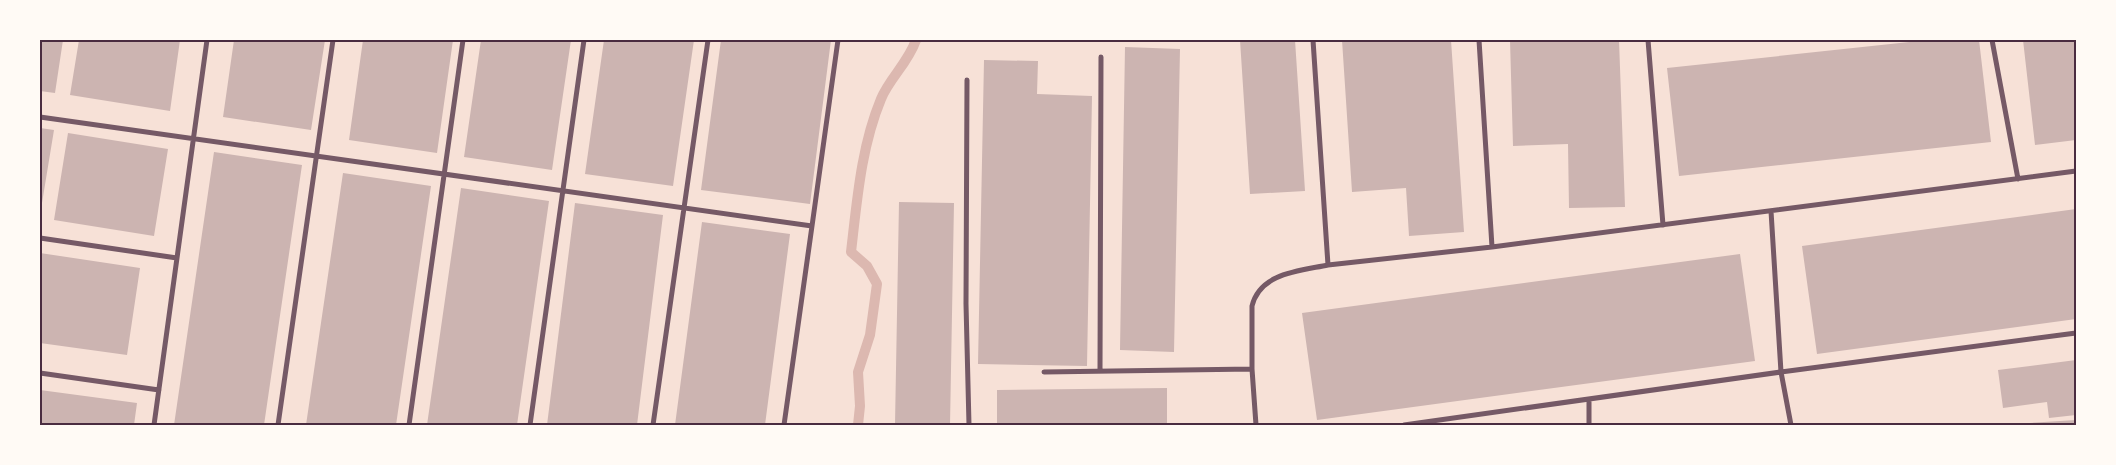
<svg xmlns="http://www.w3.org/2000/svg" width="2116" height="465" font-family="'Source Sans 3',sans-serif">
<rect width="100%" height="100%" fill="#f7e1d7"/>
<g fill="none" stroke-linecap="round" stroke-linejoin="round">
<path stroke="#dcb8b0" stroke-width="10" d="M858 425 860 406 858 372 870 335 877 284 867 266 851 252C857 201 861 147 881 99 889 79 908 63 916 40"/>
</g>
<path fill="#ccb4b1" d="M40 40H63L55 93 40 91Z
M79 40H180L170 111 70 95Z
M234 40H325L311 130 223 117Z
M363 40H453L437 153 349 140Z
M481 40H571L552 170 464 157Z
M604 40H694L673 186 585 174Z
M721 40H831L810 204 701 190Z
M1240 40H1295L1305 191 1250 194Z
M1342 40H1451L1464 232 1409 236 1406 188 1352 192Z
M1510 40H1619L1625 207 1569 208 1568 144 1513 146Z
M1928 40H1979L1991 142 1679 176 1667 68Z
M2023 40H2076V140L2035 145Z
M1125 47 1180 49 1174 352 1120 350Z
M984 60 1038 61 1037 94 1092 96 1087 366 978 364Z
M40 128 54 130 41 209H40Z
M68 133 168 149 154 236 54 220Z
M214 152 302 165 264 425H174Z
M343 173 431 186 396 425H306Z
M461 188 549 201 517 425H427Z
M899 202 954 203 950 425H895Z
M575 203 663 215 637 425H547Z
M2076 209V319L1817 354 1802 246Z
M702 222 790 234 765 425H675Z
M40 253 140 268 127 355 40 343Z
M1740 254 1755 361 1317 420 1302 313Z
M2076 360V415L2049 418 2047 402 2003 408 1998 370Z
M1167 388V425H997V390Z
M40 390 137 403 134 425H40Z
M2076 420V425H2013V424Z"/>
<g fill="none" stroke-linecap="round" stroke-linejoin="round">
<path stroke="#755966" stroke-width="5" d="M1313 40 1328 265 1492 247
M1479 40 1492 247 2076 171
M1648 40 1663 225
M1992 40 2018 179
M967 80 966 304 969 425
M40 117 812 226 784 425
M1771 211 1781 372 2076 333
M812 226 838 40
M40 238 177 258
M1100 371 1101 57
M1044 372 1252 369
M40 373 159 390
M154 425 207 40
M278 425 333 40
M409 425 463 40
M530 425 584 40
M653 425 708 40
M1256 425 1252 369V306C1260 273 1299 271 1328 265
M1404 425 1781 372 1791 425
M1589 425V400"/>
</g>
<rect width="2116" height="465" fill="none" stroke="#fffaf5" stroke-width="82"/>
<rect x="41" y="41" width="2034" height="383" fill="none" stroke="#4a2c40" stroke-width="2"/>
</svg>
